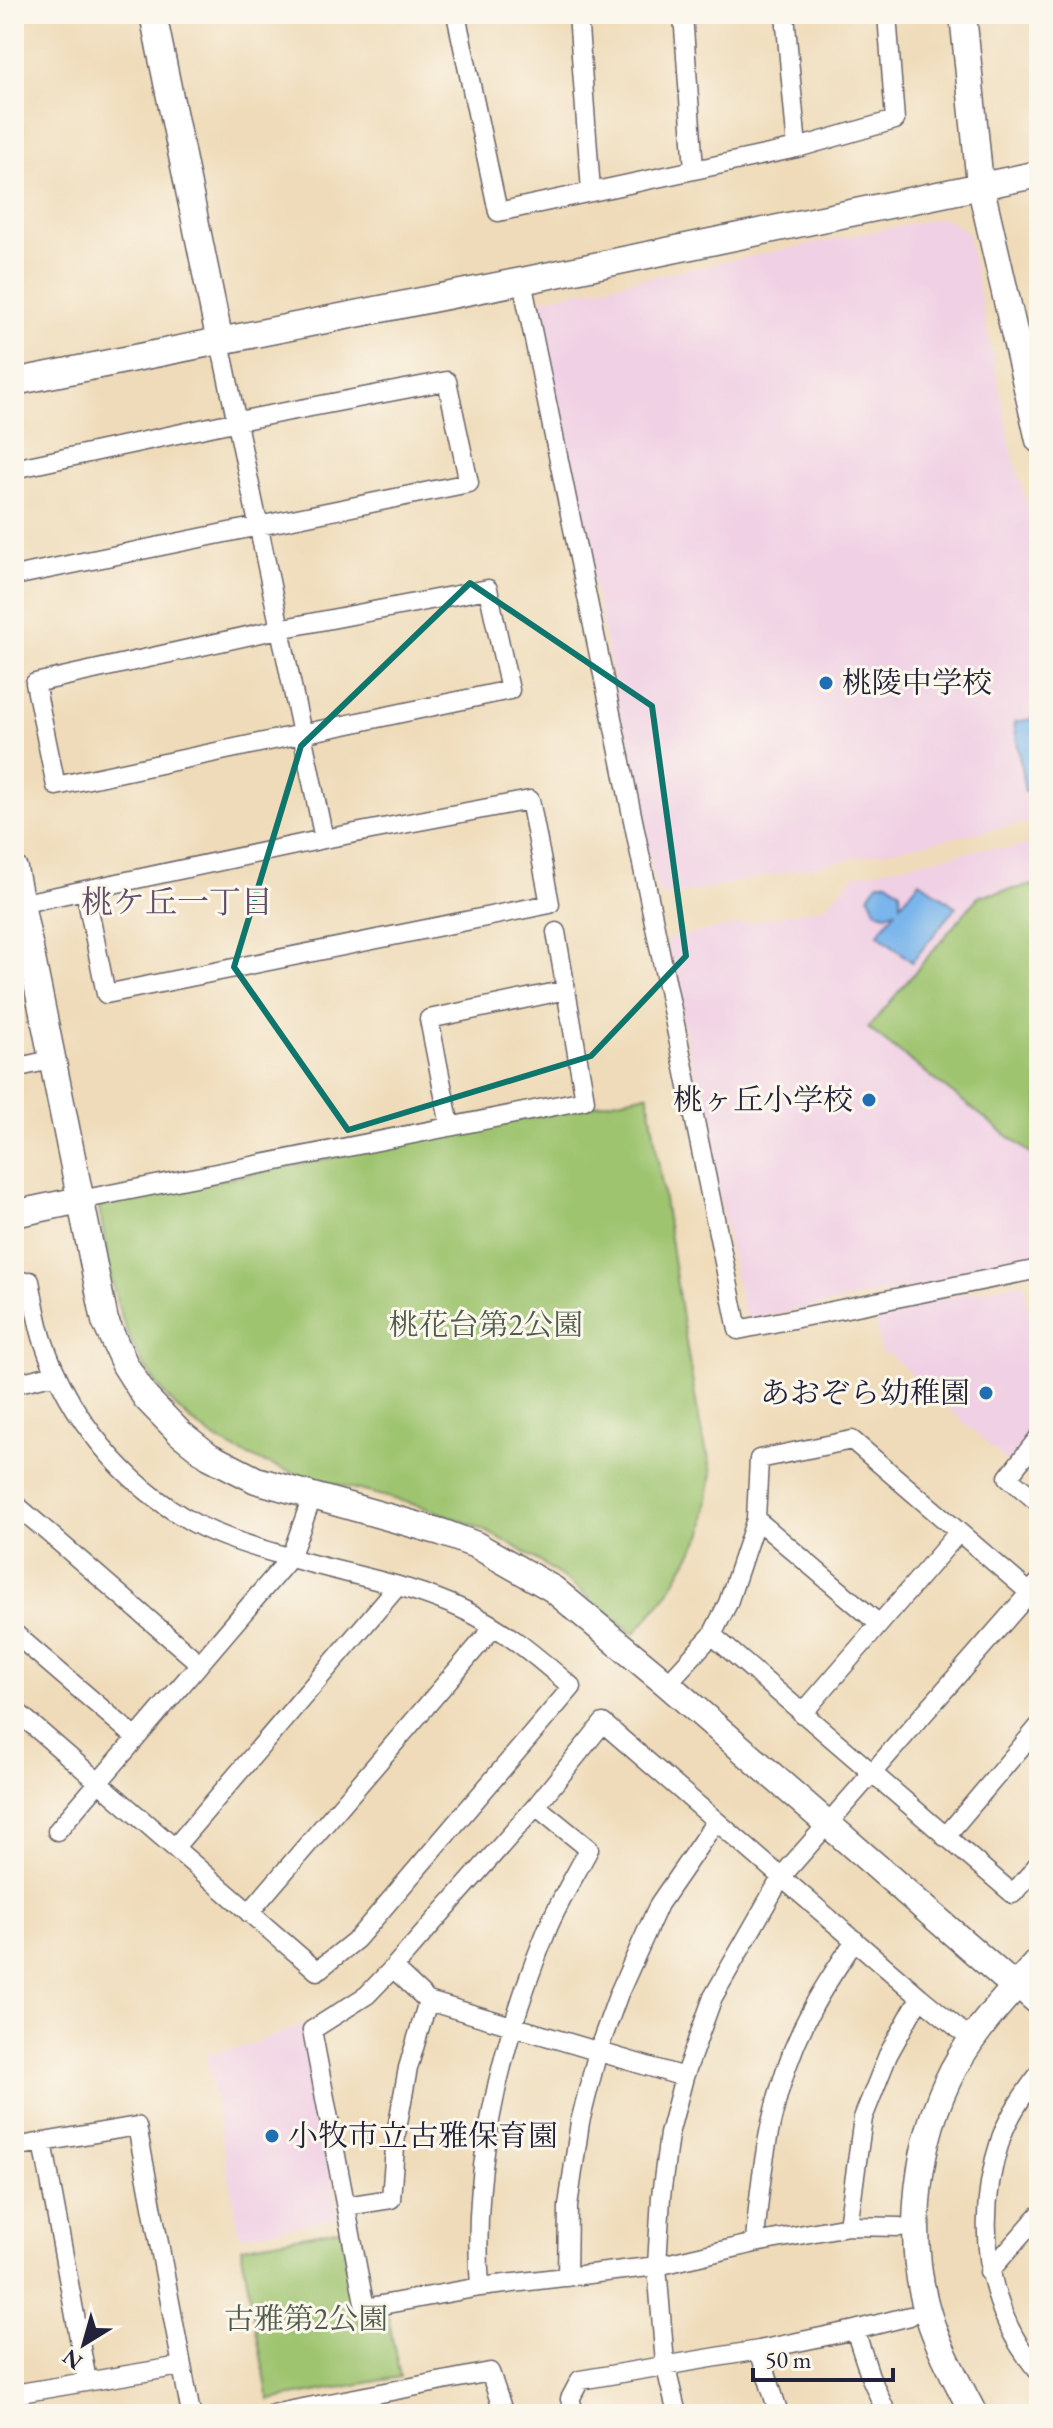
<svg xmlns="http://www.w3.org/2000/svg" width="1053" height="2428" font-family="'EB Garamond','Noto Serif JP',serif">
<rect width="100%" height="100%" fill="#fbf7ec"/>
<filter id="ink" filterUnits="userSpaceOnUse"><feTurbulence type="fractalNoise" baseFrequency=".0125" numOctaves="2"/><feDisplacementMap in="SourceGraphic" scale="16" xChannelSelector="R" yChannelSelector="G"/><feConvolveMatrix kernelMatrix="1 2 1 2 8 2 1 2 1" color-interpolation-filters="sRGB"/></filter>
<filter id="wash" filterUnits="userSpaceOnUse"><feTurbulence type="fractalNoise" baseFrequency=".006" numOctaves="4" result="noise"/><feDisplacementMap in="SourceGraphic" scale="32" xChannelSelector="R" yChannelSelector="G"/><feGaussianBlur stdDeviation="1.8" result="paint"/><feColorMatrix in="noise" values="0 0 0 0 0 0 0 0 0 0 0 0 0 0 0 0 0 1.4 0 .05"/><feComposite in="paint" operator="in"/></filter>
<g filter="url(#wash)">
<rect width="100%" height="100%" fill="#efdbb9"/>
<path fill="#f0d0e4" d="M944 217 967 232 1012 451 1039 546V820L666 897 656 889 537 306 542 299Z
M1039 843V1262L752 1319 743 1313 666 939 825 907 855 875 986 848 1007 849Z
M1023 1282 1039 1366V1421L1008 1463 888 1353 881 1354 874 1312Z
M303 2024 339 2218 240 2236 206 2055 247 2046Z"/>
<path fill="#9fc46f" stroke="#607355" stroke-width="2" d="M1039 884V1160L868 1028 979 896Z
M648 1094 684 1331 700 1425 712 1472 703 1533 667 1595 634 1634C583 1592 535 1552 474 1526 342 1468 195 1491 127 1332 111 1294 107 1248 99 1207L107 1203Z
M341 2229 358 2322 388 2317 400 2377 269 2400 241 2247Z"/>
<path fill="#7ab5eb" stroke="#4e6c93" stroke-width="2" d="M1039 718V790L1025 792 1014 722Z
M888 881 900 891 901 904 920 881 956 907 912 962 878 934 895 911 886 914 876 911 869 896 878 883Z"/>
</g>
<g filter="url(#ink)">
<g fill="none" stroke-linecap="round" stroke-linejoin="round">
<defs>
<path id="street" d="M456 14 498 212 797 148 895 120 887 14
M578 14 591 191
M683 14 694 169
M785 14 797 148
M522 281 738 1330 1039 1269
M220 342 324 839
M14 469 238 421 447 381 469 483 14 576
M488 589 510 690 56 786 35 683 279 629Z
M14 905 38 900 324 839 530 800 550 904 106 994 85 890
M14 1068 51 1060
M450 1126 429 1019 566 990
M80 1200 585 1100 556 932
M14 1284 30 1281C34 1301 37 1321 43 1340 68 1416 124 1485 194 1523 224 1539 258 1548 291 1558 348 1575 410 1584 464 1610 505 1629 538 1658 572 1687L357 1939 317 1971 14 1709
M14 1384 56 1374
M1039 1437 1008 1477 1039 1503
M14 1503 199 1663
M756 1519 879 1624
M14 1633 135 1737
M712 1635 1013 1894 1039 1863
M667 1684 712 1635 728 1603 756 1519 759 1459 852 1440 1037 1599
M802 1714 958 1533
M603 1723 920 1997 888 2055 863 2118 848 2226 755 2243 657 2266 480 2287 365 2308 312 2030 367 1995 393 1968 536 1806Z
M57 1831 290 1558 313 1495
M945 1837 1039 1726
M175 1847 397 1587
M249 1913 494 1627
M1015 1987 1039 2008
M920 1997 960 2030
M428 2001 684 2077
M1039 2074C1025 2092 1009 2115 1001 2138 975 2217 983 2308 1039 2372
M43 2142 87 2381
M14 2147 137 2126 191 2414
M346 2206 391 2199 396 2134 408 2068 428 2001 393 1968
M848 2226 900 2227
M755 2243C761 2161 773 2081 813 2007 825 1984 841 1962 855 1940
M989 2272 1039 2215
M567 2277 568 2206 580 2122 598 2051 619 1993 659 1904 716 1821
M480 2287C471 2165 501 2043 547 1930 558 1903 575 1876 589 1849L536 1806
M855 2330 910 2316
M759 2350 779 2414
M14 2394 181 2366
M272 2414 490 2372 504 2414
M575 2414 570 2399 580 2380 759 2350 855 2330 870 2376 887 2414
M677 2414 665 2364 657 2266 661 2196 669 2134 684 2077 713 1997 782 1876 1039 1582"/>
<path id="secondary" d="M153 14 220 342
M963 14 980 184 1039 440
M14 382 522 281 1039 174
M14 869 105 1321 125 1365 146 1398 180 1433 209 1456 256 1480 441 1532 476 1545 553 1589 667 1684 1015 1987
M14 1214 80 1200
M974 2414C959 2385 943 2357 932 2326 905 2251 914 2153 947 2082 968 2036 1006 1997 1039 1960"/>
</defs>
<use href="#street" stroke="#6a6367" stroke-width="21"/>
<use href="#secondary" stroke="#6a6367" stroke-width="29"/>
<use href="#street" stroke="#fff" stroke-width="18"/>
<use href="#secondary" stroke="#fff" stroke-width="26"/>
</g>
</g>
<path fill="none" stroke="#0f766e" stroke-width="6" stroke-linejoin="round" d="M470 583 652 706 686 956 591 1056 348 1130 234 967 301 746Z"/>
<g fill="#1f6fb2" stroke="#fbf7ec" stroke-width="3">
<circle cx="826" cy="683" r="8"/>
<circle cx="869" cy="1100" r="8"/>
<circle cx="986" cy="1393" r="8"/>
<circle cx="272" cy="2136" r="8"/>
</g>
<g text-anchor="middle" stroke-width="6" stroke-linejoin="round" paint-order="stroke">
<g font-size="30" fill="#22223b" stroke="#fbf7ec" text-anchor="start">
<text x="842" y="693">桃陵中学校</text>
<text x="853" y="1110" text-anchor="end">桃ヶ丘小学校</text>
<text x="970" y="1403" text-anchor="end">あおぞら幼稚園</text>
<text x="288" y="2146">小牧市立古雅保育園</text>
</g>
<g font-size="30" fill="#4e5b4d" stroke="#fbf7ec">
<text x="486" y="1335">桃花台第2公園</text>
<text x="306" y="2329">古雅第2公園</text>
</g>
<g font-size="32" fill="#614d66" stroke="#fbf7ec">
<text x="177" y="913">桃ケ丘一丁目</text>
</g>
</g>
<rect width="1053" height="2428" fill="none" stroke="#fbf7ec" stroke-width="48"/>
<g transform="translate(84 2344) rotate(217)" stroke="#fbf7ec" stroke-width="6" paint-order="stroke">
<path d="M0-6L14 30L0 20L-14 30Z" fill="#22223b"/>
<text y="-12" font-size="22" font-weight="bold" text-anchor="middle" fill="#22223b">N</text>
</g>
<path d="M753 2368v12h140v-12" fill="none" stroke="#22223b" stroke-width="4"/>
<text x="765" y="2368" font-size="24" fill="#22223b" stroke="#fbf7ec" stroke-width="6" paint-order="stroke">50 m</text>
</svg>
